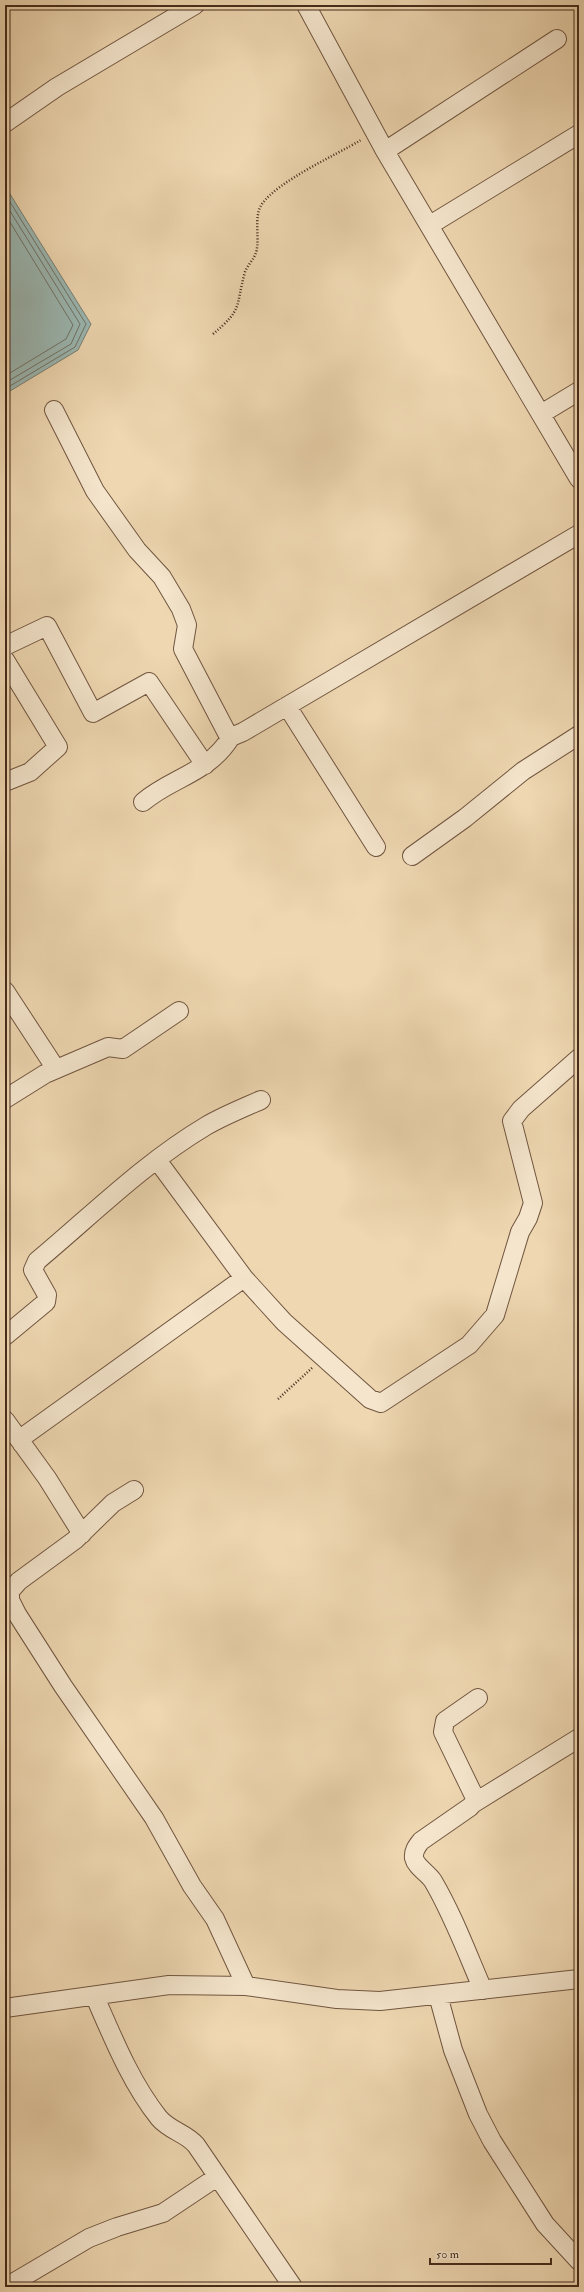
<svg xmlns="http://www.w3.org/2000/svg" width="584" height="2292" font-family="'IM FELL Double Pica',serif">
<rect width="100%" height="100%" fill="#eed7b1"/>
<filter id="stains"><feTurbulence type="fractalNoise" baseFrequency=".005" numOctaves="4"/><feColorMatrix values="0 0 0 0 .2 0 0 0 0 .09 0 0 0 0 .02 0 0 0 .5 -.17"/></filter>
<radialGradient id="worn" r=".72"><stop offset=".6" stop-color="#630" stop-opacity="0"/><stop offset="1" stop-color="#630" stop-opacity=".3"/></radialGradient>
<path fill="#9bb8b3" stroke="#798076" d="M5 186 91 324 78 350 5 394Z"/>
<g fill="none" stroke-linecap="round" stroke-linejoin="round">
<path stroke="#717266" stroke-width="1" d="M5 194 86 324 75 347 5 389
M5 203 80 324 71 344 5 383
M5 214 73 325 66 339 5 376"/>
<defs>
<path id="minor" d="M306 5 385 151 579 479
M5 123 57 87 195 5
M385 151 557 39
M430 225 579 134
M54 410 95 491 137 550 162 577 181 609 187 625 183 649 228 735 231 737 243 732 579 534
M541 414 579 391
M5 646 47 626 93 713 149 682 205 765
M5 660 58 747 30 772 5 782
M287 706 376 847
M143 802C172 777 208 774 231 737
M412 856 465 818 523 771 579 735
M5 991 56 1069
M5 1099 45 1074 108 1047 123 1049 179 1011
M157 1160 244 1278 284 1322 370 1399 381 1403 469 1345 495 1315 520 1232 528 1218 533 1203 512 1121 521 1109 579 1058
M5 1336 46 1302 47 1295 33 1270 37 1261C92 1215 144 1163 206 1126 223 1116 243 1108 261 1100
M5 1420 47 1478 82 1534
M22 1444 24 1436 244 1278
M134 1490 113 1503 75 1540 19 1581 10 1591V1600L17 1614 63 1686 154 1818 192 1886 215 1919 246 1986
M478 1698 445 1721 443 1732 476 1800 470 1807 421 1841C417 1846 413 1851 414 1858 416 1867 428 1873 433 1881 453 1915 467 1953 483 1990
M474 1803 579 1738
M438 1995 453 2050 478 2114 492 2141 545 2224 579 2261
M95 1997C113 2038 131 2083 159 2118 170 2131 186 2133 196 2145L293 2287
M5 2008 169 1985 246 1986 337 1999 380 2001 579 1979
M6 2287 89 2238 117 2227 163 2213 217 2177"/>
</defs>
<use href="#minor" stroke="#715640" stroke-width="20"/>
<path stroke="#472b1a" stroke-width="2.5" stroke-dasharray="1 2" stroke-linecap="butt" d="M213 334C244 308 235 307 245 272 248 264 256 258 257 248 259 235 254 215 262 204 278 181 336 155 361 140
M278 1399 312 1368"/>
<use href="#minor" stroke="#f4e5cc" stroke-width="18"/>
</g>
<rect width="584" height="2292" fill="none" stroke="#eed7b1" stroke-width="20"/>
<rect x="6" y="6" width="572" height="2280" fill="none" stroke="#472b1a" stroke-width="2"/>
<rect x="10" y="10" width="564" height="2272" fill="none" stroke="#472b1a"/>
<path d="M430 2258v6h121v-6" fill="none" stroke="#472b1a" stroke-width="2"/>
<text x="436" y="2258" font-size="12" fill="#472b1a" stroke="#f4e5cc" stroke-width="3" paint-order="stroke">50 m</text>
<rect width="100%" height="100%" filter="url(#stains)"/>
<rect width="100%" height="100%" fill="url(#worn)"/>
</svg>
